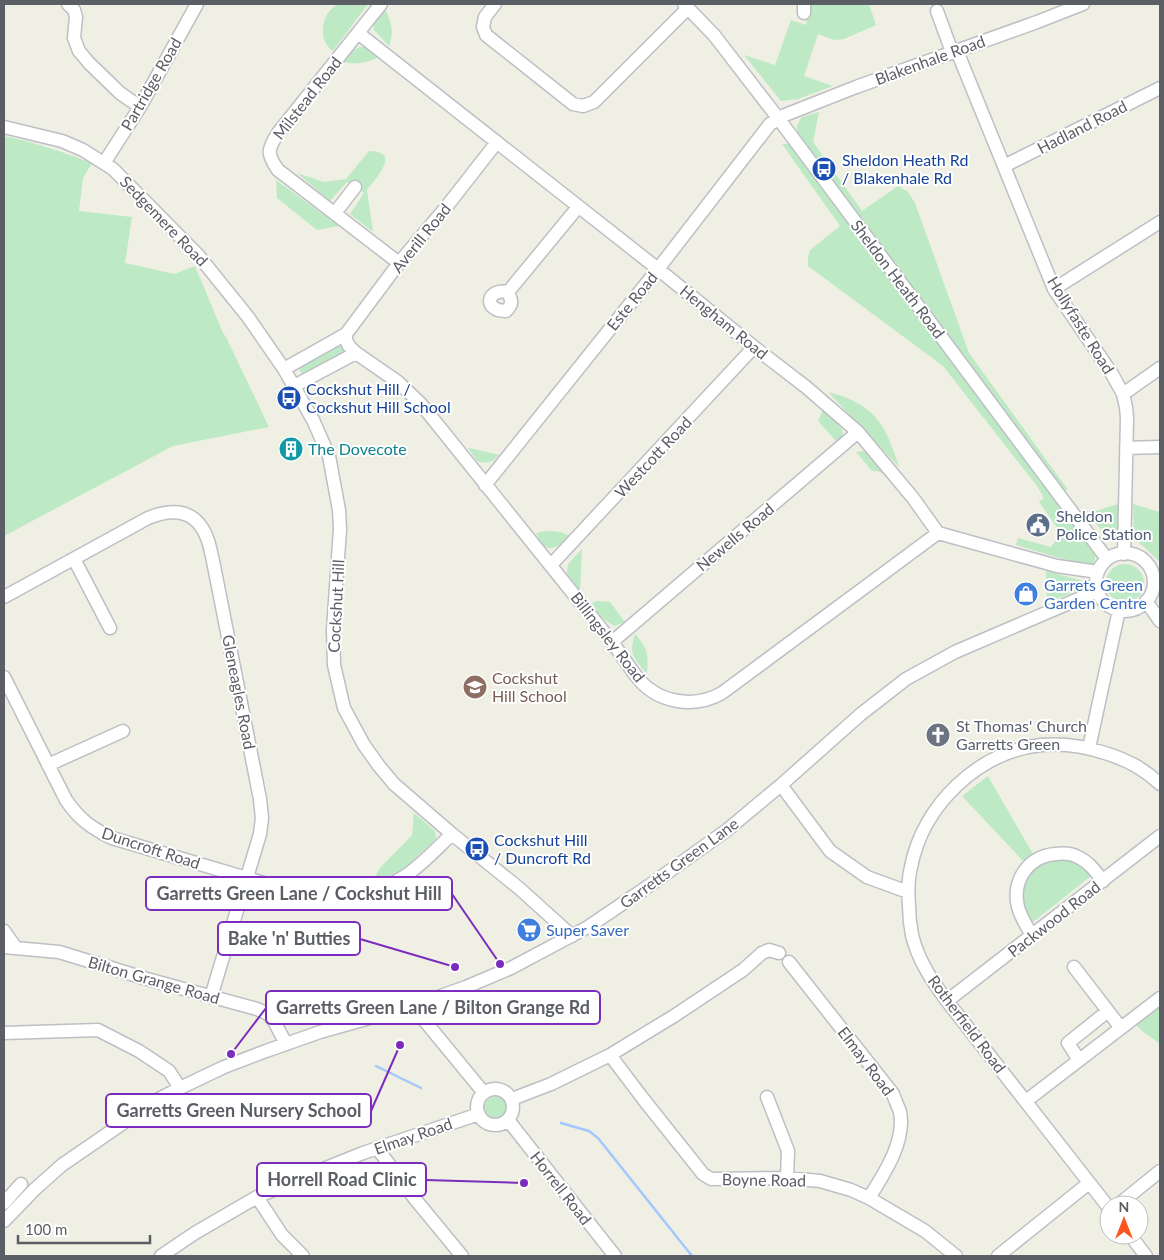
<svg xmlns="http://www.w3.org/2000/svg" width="1164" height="1260" font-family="Lato,sans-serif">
<rect width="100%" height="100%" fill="#efefe3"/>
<path fill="#bdeac5" d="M337 4H368L333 51C321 43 320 26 328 13 330 10 334 7 337 4Z
M809 4H869L876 25 844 39 834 40 818 34 804 76 833 86 798 99 781 101 744 55 775 65 791 20 806 25Z
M384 7C391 22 395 30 389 46L374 30V21Z
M360 47H365L379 57C366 63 357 65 342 62L353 50Z
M819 112 813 142 862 211 898 186 908 192 915 203 969 353 1068 490 1063 491 799 136C795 127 797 124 802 117Z
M4 136C34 142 63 152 92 163L83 178 79 211 132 217 125 263 174 274 195 266 223 333 226 337 269 427 173 446 4 536Z
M782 144H789L969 385 1076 529 1095 553V560L1091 566H1086L1016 545 1018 538 1051 547 1061 533 1039 502 1044 498 1037 486 943 366 808 266V257L810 250 840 226Z
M369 151C402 151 376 178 367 190L373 232 350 214 364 193 347 182 330 201 297 173 324 182 346 179Z
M276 180 339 226 317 230 277 198Z
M339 344 343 346 344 351 342 356 304 374H302L298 366Z
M828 392C834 394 841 395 847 398 880 411 889 435 899 467Z
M821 406 842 429 843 437 836 441 818 421 822 412Z
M468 448H470L499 455C492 463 487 464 477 461Z
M865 451 870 455 888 477 878 471H872L856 452Z
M1118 504V540L1116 542 1113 541 1086 514Z
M1133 504 1160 512V562L1134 538Z
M546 531C554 531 563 531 570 537 562 543 551 554 542 544 539 541 538 536 536 533Z
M582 549 580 591 567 573 568 564Z
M1106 583a19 19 0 1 1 38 0a19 19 0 1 1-38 0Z
M1046 571 1083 581V587L1081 590 1047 602Z
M597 601 610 602 625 622 614 626 605 620 590 604Z
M635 634C649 650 648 653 647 674 634 658 628 655 635 634Z
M988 776 1033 854 1024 862 962 796Z
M414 813 435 831 436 839 407 866 390 876 372 882 380 868 412 835Z
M1050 859C1069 859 1080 859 1091 876L1033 922 1029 919 1022 901 1023 883 1033 866Z
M1160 1005V1044L1141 1030 1133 1021Z
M485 1107a11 11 0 1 1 22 0a11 11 0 1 1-22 0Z"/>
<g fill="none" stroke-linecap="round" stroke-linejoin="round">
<path stroke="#a3c7ff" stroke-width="2.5" d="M376 1066 421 1088
M561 1123 589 1131 598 1138 692 1256"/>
<defs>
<path id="minor" d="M68 4 74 10 76 17 74 38 79 51 89 63 120 93 140 107
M381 4 278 133C267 150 267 154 278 170L399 263
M495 4 485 17 483 27 486 35 573 104 583 106 594 102 688 8
M684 4 714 35 778 118 1107 559
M937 11 952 52
M804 13V4
M358 33 658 269 754 347 806 387 858 432 913 498 938 533 1057 566 1098 572
M957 51 1054 289 1112 374 1123 394 1126 407 1127 418 1124 554
M4 127 62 141 83 150 113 169 198 255 248 317 284 369 313 420 329 456 339 510 340 529 333 630 334 665 344 708 364 745 379 766 394 784 452 834 520 889 572 936
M497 142 447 206 399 263 346 334V340L349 346 356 353 398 382 421 404 612 642C621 654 628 666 637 677 657 703 694 709 722 693L938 533
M104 163 140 107 197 4
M1004 166 1160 88
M335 213 355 187
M1054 289 1160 222
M508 292C512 301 513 304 506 311 483 311 486 288 508 292L578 207
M284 369 346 334
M294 386 356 353
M1123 394 1160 368
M1126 448 1160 447
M485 485 658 269 770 124 785 115 856 87 1037 22 1083 4
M1096 582a29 29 0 1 1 58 0a29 29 0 1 1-58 0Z
M74 559 110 628
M551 565 754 347
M4 597 148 518C173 508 196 509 207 538 210 545 211 553 213 561L260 799 262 818 260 834 211 997
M1146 601 1160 621
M612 642 858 432
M4 677 66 800C79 819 91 828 112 838L304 895C338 900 376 896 405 876 423 864 437 848 452 834
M1089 748 1119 610
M48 765 123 731
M781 785 830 851 867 877 908 892
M4 931 16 948
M1032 935C1027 927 1021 918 1018 907 1012 881 1027 857 1055 854 1063 853 1071 853 1078 857 1089 862 1096 872 1103 881
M4 947 59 952 69 955 147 979 257 1009 268 1014 274 1021 286 1044
M789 962 893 1094C895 1100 898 1106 900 1112 906 1141 884 1174 869 1198
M1074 967 1121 1028
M947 1001 1160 836
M416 1005 424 1020 484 1093
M4 1033 98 1030 139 1051 169 1071 180 1088
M610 1055 644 1100 703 1174 711 1179 787 1178 820 1181 851 1190 869 1198 925 1231 956 1256
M1079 1060 1068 1043 1108 1011
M477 1107a18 18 0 1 1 36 0a18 18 0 1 1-36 0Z
M767 1097 788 1151 787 1178
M512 1099 551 1084 610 1055 674 1016 743 970 762 953 769 950 779 953
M1026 1101 1160 998
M508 1120 615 1256
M377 1148 415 1199 462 1256
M257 1197 282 1235 303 1256
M4 1203 21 1184
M1118 1205 1160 1171
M1109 1208 947 1001C932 981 918 960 912 935 910 925 909 915 909 905 908 892 908 879 911 867 923 805 978 752 1041 745 1063 743 1084 746 1105 753 1127 760 1143 768 1160 784
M4 1221 35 1189 62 1165 155 1101 180 1088 224 1067 266 1051 320 1032 416 1005 466 987 511 968 588 927 650 885 727 830 781 785 861 714 906 679 955 652 1097 591
M1130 1235 1146 1256
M161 1256 195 1233 257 1197 306 1176 363 1153 479 1114
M998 1256 1089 1183"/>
</defs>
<use href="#minor" stroke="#bdbfc5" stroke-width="15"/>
<use href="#minor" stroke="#fff" stroke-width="12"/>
</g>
<defs>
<symbol id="bus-disc" viewBox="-11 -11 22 22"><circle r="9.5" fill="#1a4fb4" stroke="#fff"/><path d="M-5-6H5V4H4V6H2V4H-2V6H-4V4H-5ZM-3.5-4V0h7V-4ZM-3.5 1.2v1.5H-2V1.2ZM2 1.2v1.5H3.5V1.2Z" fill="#fff"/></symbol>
<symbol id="building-disc" viewBox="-11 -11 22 22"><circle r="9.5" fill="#0f9aa8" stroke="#fff"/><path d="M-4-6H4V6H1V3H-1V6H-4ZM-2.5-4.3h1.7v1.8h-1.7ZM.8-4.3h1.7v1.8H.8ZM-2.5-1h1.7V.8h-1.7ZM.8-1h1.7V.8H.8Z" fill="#fff"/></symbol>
<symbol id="civic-disc" viewBox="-11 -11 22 22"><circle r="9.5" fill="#5c6f8a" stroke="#fff"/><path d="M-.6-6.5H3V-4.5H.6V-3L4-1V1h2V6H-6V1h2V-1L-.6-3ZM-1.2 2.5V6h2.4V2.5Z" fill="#fff"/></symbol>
<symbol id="shop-disc" viewBox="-11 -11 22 22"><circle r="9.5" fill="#3f7fe0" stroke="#fff"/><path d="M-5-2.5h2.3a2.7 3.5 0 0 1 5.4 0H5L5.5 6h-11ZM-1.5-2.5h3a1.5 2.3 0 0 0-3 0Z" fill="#fff"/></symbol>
<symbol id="school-disc" viewBox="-11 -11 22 22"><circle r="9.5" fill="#8d6e63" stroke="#fff"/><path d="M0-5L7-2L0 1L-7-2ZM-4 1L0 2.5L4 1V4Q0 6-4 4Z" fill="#fff"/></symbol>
<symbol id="church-disc" viewBox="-11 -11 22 22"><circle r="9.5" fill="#6b7280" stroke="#fff"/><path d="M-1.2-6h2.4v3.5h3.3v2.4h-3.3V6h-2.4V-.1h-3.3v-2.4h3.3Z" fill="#fff"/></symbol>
<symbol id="supermarket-disc" viewBox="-11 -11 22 22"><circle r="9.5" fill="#3f7fe0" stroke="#fff"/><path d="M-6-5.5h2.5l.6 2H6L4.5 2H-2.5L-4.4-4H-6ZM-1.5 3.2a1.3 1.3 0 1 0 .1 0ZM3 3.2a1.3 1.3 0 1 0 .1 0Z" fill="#fff"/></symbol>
</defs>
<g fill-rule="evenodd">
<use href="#bus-disc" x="810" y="155" width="28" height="28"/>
<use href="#bus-disc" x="275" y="384" width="28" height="28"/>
<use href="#building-disc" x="277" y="435" width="28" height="28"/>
<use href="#civic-disc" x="1024" y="511" width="28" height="28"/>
<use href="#shop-disc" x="1012" y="580" width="28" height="28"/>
<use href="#school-disc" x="461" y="673" width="28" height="28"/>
<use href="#church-disc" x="924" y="721" width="28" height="28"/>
<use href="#bus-disc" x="463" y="835" width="28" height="28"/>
<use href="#supermarket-disc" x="515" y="916" width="28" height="28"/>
</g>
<g text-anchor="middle" stroke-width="4" stroke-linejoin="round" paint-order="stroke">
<g font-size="16" fill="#5b5e65" stroke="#fff">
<text transform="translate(930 60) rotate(-20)" y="6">Blakenhale Road</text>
<text transform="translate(151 84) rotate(-60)" y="6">Partridge Road</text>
<text transform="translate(307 98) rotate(-52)" y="6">Milstead Road</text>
<text transform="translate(1082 127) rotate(-27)" y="6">Hadland Road</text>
<text transform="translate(164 221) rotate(46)" y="6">Sedgemere Road</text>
<text transform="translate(421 238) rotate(-51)" y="6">Averill Road</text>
<text transform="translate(898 279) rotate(53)" y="6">Sheldon Heath Road</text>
<text transform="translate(632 301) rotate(-51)" y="6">Este Road</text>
<text transform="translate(724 322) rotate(39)" y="6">Hengham Road</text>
<text transform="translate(1081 325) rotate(58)" y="6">Hollyfaste Road</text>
<text transform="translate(653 457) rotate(-47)" y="6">Westcott Road</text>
<text transform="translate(735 537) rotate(-40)" y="6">Newells Road</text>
<text transform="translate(336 606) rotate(-87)" y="6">Cockshut Hill</text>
<text transform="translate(608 637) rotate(52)" y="6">Billingsley Road</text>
<text transform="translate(239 692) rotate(79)" y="6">Gleneagles Road</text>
<text transform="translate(151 848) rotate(18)" y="6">Duncroft Road</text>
<text transform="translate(679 863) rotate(-36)" y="6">Garretts Green Lane</text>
<text transform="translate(1054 919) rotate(-38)" y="6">Packwood Road</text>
<text transform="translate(154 980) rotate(16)" y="6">Bilton Grange Road</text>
<text transform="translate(967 1024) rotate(53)" y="6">Rotherfield Road</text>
<text transform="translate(866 1061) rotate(53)" y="6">Elmay Road</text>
<text transform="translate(413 1136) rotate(-19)" y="6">Elmay Road</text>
<text transform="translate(764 1180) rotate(1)" y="6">Boyne Road</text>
<text transform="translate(561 1188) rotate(52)" y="6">Horrell Road</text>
</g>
<g font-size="16" fill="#164399" stroke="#fff" text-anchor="start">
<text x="842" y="166">Sheldon Heath Rd<tspan x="842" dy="18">/ Blakenhale Rd</tspan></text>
<text x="306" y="395">Cockshut Hill /<tspan x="306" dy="18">Cockshut Hill School</tspan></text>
<text x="494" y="846">Cockshut Hill<tspan x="494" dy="18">/ Duncroft Rd</tspan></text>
</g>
<g font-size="16" fill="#0d838f" stroke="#fff" text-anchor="start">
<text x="308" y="455">The Dovecote</text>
</g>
<g font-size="16" fill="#4e5e75" stroke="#fff" text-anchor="start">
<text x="1056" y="522">Sheldon<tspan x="1056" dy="18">Police Station</tspan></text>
</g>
<g font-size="16" fill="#366cbe" stroke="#fff" text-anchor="start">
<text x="1044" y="591">Garrets Green<tspan x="1044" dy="18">Garden Centre</tspan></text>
<text x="546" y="936">Super Saver</text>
</g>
<g font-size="16" fill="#785e54" stroke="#fff" text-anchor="start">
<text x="492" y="684">Cockshut<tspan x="492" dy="18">Hill School</tspan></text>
</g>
<g font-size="16" fill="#5b616d" stroke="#fff" text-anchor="start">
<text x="956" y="732">St Thomas' Church<tspan x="956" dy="18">Garretts Green</tspan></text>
</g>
</g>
<path fill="none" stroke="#7b2cbf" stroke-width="2" d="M500 964L452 894M455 967L360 939M231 1054L266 1008M400 1045L371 1111M524 1183L426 1180"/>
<g fill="#7b2cbf" stroke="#fff" stroke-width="2">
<circle cx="500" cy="964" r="5"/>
<circle cx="455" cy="967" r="5"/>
<circle cx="231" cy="1054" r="5"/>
<circle cx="400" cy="1045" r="5"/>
<circle cx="524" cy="1183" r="5"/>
</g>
<g fill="#fff" stroke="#7b2cbf" stroke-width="2">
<rect x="146" y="877" width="306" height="33" rx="5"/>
<rect x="218" y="922" width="142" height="33" rx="5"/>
<rect x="266" y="991" width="334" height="33" rx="5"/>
<rect x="106" y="1094" width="265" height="33" rx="5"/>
<rect x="257" y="1163" width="169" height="33" rx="5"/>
</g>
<g font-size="18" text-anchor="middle" font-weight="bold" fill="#5b5e65">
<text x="299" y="900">Garretts Green Lane / Cockshut Hill</text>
<text x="289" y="945">Bake 'n' Butties</text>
<text x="433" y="1014">Garretts Green Lane / Bilton Grange Rd</text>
<text x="239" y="1117">Garretts Green Nursery School</text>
<text x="342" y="1186">Horrell Road Clinic</text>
</g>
<rect width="1164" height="1260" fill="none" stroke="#5b5e65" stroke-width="10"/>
<g transform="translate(1124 1220)"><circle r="24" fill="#ffffff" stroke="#bdbfc1"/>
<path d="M0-4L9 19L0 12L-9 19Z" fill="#fb561e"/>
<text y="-8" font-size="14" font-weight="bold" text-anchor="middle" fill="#5b5e65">N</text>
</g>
<path d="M18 1235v8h132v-8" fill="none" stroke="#5b5e65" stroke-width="2.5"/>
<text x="25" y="1235" font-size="15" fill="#5b5e65" stroke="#ffffff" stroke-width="4" paint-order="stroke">100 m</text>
</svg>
